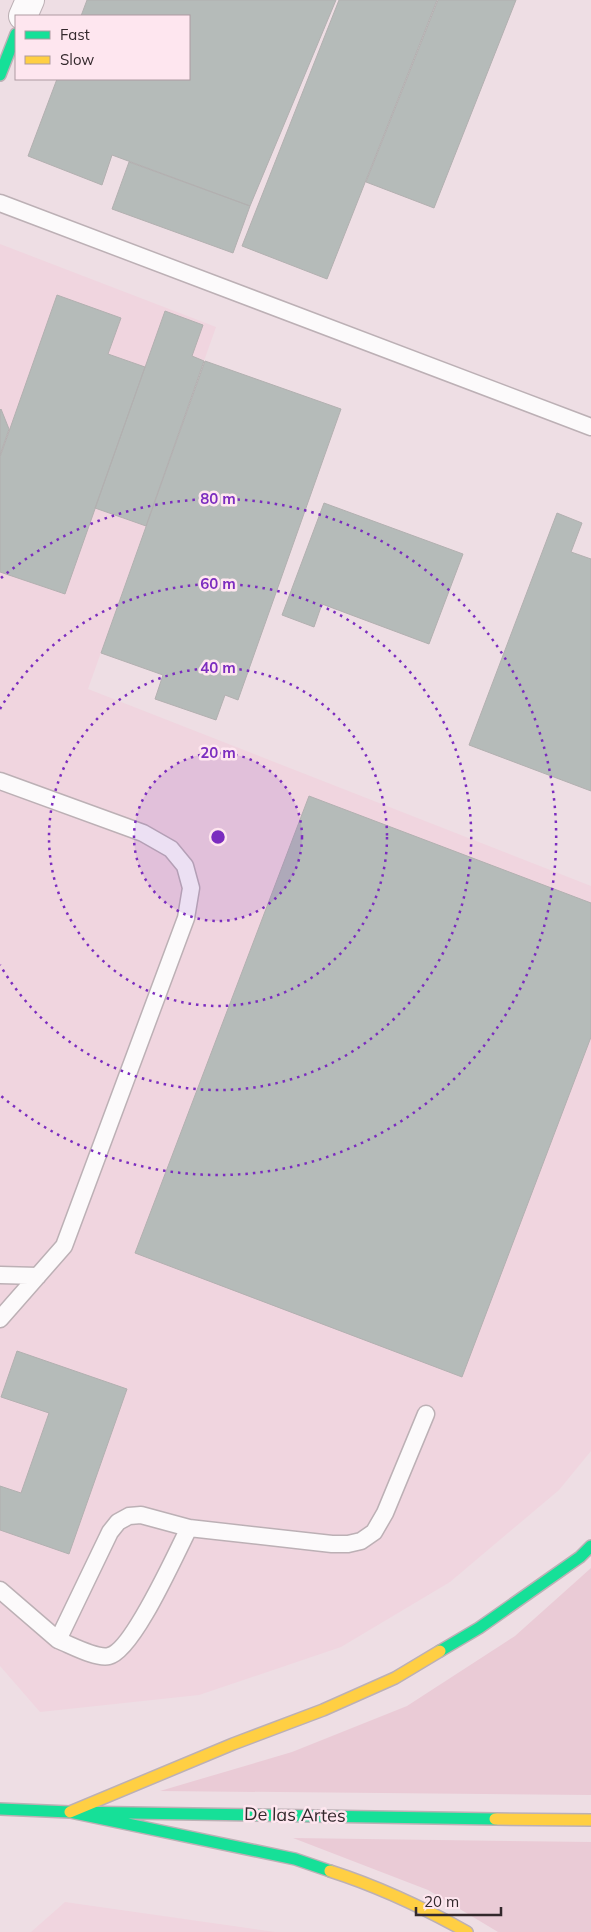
<svg xmlns="http://www.w3.org/2000/svg" width="591" height="1932" font-family="Mulish,sans-serif">
<rect width="100%" height="100%" fill="#eedee4"/>
<path fill="#f0d5df" d="M0 244 216 327 88 689 591 886V1451L559 1490 450 1582 341 1647 199 1695 40 1712 0 1666Z
M65 1902 275 1932H31Z"/>
<path fill="#eacbd6" d="M591 1568V1795L160 1791 292 1752 407 1706 515 1636Z
M293 1838 591 1842V1932H498L428 1890Z"/>
<path fill="#b5bbb9" stroke="#b2b0b0" d="M87 0H336L250 206 112 155 102 185 28 156 57 79H189V16H81Z
M339 0H437L327 279 242 246Z
M438 0H516L434 208 366 182Z
M129 162 250 206 233 253 112 209Z
M57 295 121 318 108 354 145 367 65 594 0 572V457Z
M165 311 203 325 192 356 204 361 146 526 95 508Z
M205 361 341 409 238 700 225 695 216 720 155 699 163 675 101 653Z
M1 409 9 429 0 455V410Z
M324 503 463 554 429 644 322 604 314 627 282 615Z
M557 513 582 523 571 552 591 559V791L469 745Z
M309 796 591 903V1037L462 1377 135 1253Z
M17 1351 127 1389 69 1554 0 1530V1486L21 1493 49 1413 1 1397Z"/>
<g fill="none" stroke-linecap="round" stroke-linejoin="round">
<defs>
<path id="lane" d="M0 203 591 427
M0 781 143 833 171 849 185 866 191 888 186 918 64 1246 0 1319
M0 1275 38 1276
M0 1590 58 1640 110 1532 118 1522 129 1516 141 1515 189 1528 332 1544H348L361 1541 374 1532 385 1513 426 1414
M58 1640C71 1645 96 1659 109 1656 133 1651 176 1553 189 1528"/>
<path id="street" d="M23 16 30 0"/>
<path id="fast" d="M0 75 16 34
M440 1651 479 1628 580 1557 591 1546
M0 1809 70 1812 495 1819
M70 1812 295 1859 330 1871"/>
<path id="slow" d="M70 1812 233 1744 323 1710 395 1678 440 1651
M495 1819 591 1820
M330 1871C377 1886 424 1908 467 1932"/>
</defs>
<use href="#lane" stroke="#bcb0b5" stroke-width="19"/>
<use href="#street" stroke="#bcb0b5" stroke-width="30"/>
<use href="#fast" stroke="#bcb0b5" stroke-width="14"/>
<use href="#slow" stroke="#bcb0b5" stroke-width="14"/>
<use href="#lane" stroke="#fcfafb" stroke-width="16"/>
<use href="#street" stroke="#fcfafb" stroke-width="28"/>
<use href="#fast" stroke="#16e098" stroke-width="11"/>
<use href="#slow" stroke="#ffcf43" stroke-width="11"/>
</g>
<circle cx="218" cy="837" r="84" fill="#7b2cbf" fill-opacity=".12"/>
<g fill="none" stroke="#7b2cbf" stroke-width="2.5" stroke-dasharray="2.5 5">
<circle cx="218" cy="837" r="84"/>
<circle cx="218" cy="837" r="169"/>
<path d="M0 709A253 253 0 1 1 0 965"/>
<path d="M1 578A338 338 0 1 1 1 1096"/>
</g>
<g text-anchor="middle" stroke-width="5" stroke-linejoin="round" paint-order="stroke">
<g font-size="18" fill="#33282c" stroke="#fee6ef">
<text transform="translate(295 1815) rotate(1)" y="6">De las Artes</text>
</g>
</g>
<circle cx="218" cy="837" r="8" fill="#7b2cbf" stroke="#fee6ef" stroke-width="2.5"/>
<g font-size="15" text-anchor="middle" font-weight="bold" fill="#7b2cbf" stroke="#fee6ef" stroke-width="5" stroke-linejoin="round" paint-order="stroke">
<text x="218" y="504">80 m</text>
<text x="218" y="589">60 m</text>
<text x="218" y="673">40 m</text>
<text x="218" y="758">20 m</text>
</g>
<rect x="15" y="15" width="175" height="65" fill="#fee6ef" stroke="#ad9aa1"/>
<rect x="25" y="31" width="25" height="8" fill="#16e098" stroke="#ad9aa1"/>
<text x="60" y="40" font-size="15" fill="#33282c">Fast</text>
<rect x="25" y="56" width="25" height="8" fill="#ffcf43" stroke="#ad9aa1"/>
<text x="60" y="65" font-size="15" fill="#33282c">Slow</text>
<path d="M416 1907v8h85v-8" fill="none" stroke="#33282c" stroke-width="2.5"/>
<text x="424" y="1907" font-size="15" fill="#33282c" stroke="#fee6ef" stroke-width="4" paint-order="stroke">20 m</text>
</svg>
